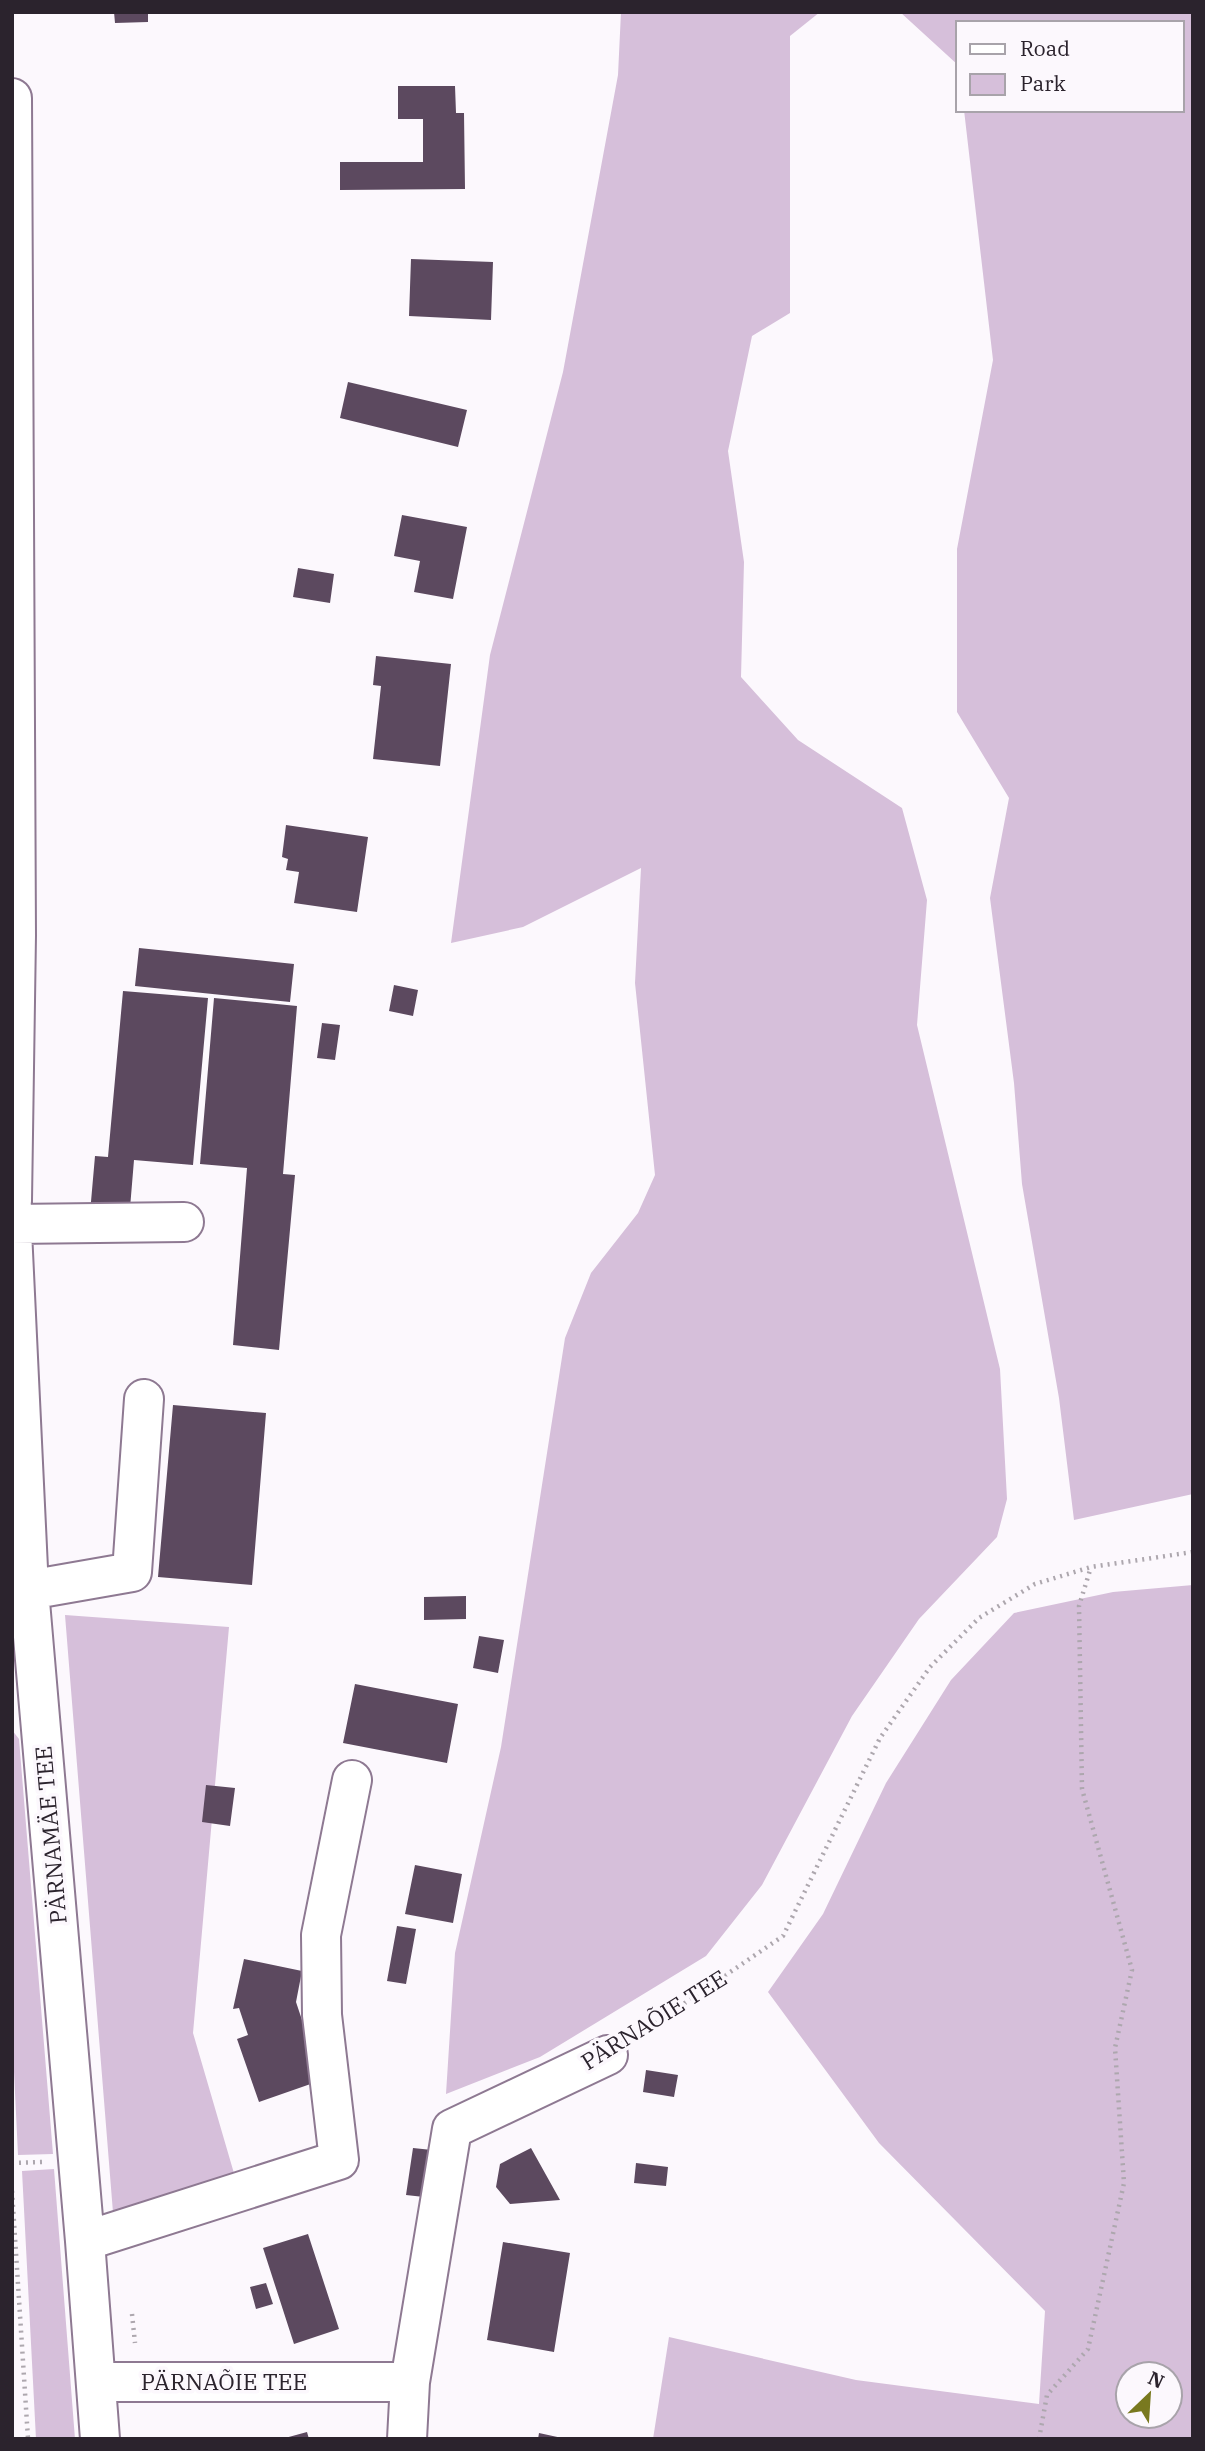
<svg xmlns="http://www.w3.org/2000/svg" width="1205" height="2451" font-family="'IBM Plex Serif',serif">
<rect width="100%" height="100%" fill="#fcf8fd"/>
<path fill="#d6bfda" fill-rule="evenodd" d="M621 12H820L790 36V313L752 336 728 451 744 562 741 677 798 740 902 808 927 900 917 1025 1000 1369 1007 1499 997 1537 919 1619 852 1716 762 1885 706 1956 540 2057 446 2094 455 1953 501 1747 565 1338 591 1273 638 1213 655 1175 635 983 641 868 523 927 451 943 490 655 563 372 618 75Z
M900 12H1193V1494L1074 1520 1059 1398 1022 1184 1014 1083 990 898 1009 798 957 712V549L993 360 964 110H1182V23H958V65Z
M1193 1585V2439H653L669 2337 856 2380 1039 2404 1045 2311 879 2143 768 1992 823 1914 886 1783 951 1680 1014 1613 1113 1592ZM1170 2374V2416H1128V2374Z
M65 1615 229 1627 193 2033 238 2187 114 2225Z
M12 1730 19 1739 53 2154 18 2155 12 2030Z
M54 2169 75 2439H36L22 2171Z"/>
<path fill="#5c495f" d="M114 12H148V22L115 23Z
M398 86H455L456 113H464L465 189 340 190V162H423V119H398Z
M411 259 493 262 491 320 409 316Z
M348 382 467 410 458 447 340 418Z
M402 515 467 527 453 599 414 592 420 561 394 556Z
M298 568 334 574 330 603 293 597Z
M376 656 451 664 440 766 373 759 381 686 373 685Z
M286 825 368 837 357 912 294 903 299 872 286 870 288 859 282 857Z
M139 948 294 964 290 1002 135 986Z
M394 985 418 990 413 1016 389 1011Z
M123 991 208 998 193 1165 134 1160 130 1208 90 1213 95 1156 108 1157Z
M214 998 297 1006 283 1174 295 1175 279 1350 233 1345 247 1168 200 1164Z
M322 1023 340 1025 335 1060 317 1058Z
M173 1405 266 1413 252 1585 158 1577Z
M466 1596V1619L424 1620V1597Z
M479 1636 504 1640 498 1673 473 1668Z
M355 1684 458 1704 447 1763 343 1743Z
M206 1785 235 1788 230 1826 202 1822Z
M415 1865 462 1874 453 1923 405 1914Z
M397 1926 416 1929 406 1984 387 1981Z
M244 1959 302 1971 296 2002 322 2080 259 2102 237 2039 248 2035 239 2008 233 2009Z
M646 2070 678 2075 674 2097 643 2092Z
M413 2148 432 2150 424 2197 406 2195Z
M531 2148 560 2200 510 2204 496 2187 500 2164Z
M636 2163 668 2167 666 2186 634 2183Z
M308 2234 339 2329 294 2344 263 2248Z
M503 2242 570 2253 554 2352 487 2340Z
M266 2283 273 2304 256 2309 250 2287Z
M307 2432 309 2439H285V2438Z
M539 2433 562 2438V2439H538Z"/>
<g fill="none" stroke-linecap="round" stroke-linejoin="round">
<defs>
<path id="minor" d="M12 98 16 935 12 1201
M12 1224 184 1222
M12 1231 29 1590 85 2241 100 2439
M29 1590 132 1572 144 1399
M85 2241 339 2160 322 2015 321 1935 352 1780
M97 2382H410L452 2129 608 2055
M407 2439 410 2382"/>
</defs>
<use href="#minor" stroke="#8e7992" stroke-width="42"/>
<path stroke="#ada7ae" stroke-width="4.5" stroke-dasharray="2 5" stroke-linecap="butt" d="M638 2035 783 1936 880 1738 930 1667 979 1618 1035 1584 1091 1567 1193 1552
M12 2163 42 2162
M12 2191 28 2439
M132 2314 135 2343
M1039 2439 1047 2395 1088 2349 1124 2183 1115 2048 1132 1970 1082 1789 1079 1606 1091 1567"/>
<use href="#minor" stroke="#fff" stroke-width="38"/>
</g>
<g text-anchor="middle" stroke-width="7" stroke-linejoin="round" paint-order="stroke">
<g font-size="23" fill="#2b232d" stroke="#fcf8fd">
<text transform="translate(51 1835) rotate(-95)" y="8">PÄRNAMÄE TEE</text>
<text transform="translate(654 2020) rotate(-32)" y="8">PÄRNAÕIE TEE</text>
<text x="224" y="2390">PÄRNAÕIE TEE</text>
</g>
</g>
<rect width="1205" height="2451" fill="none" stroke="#2b232d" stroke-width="28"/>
<rect x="956" y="21" width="228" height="91" fill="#fcf8fd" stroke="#a8a3aa" stroke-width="2"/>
<rect x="970" y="44" width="35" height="10" fill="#ffffff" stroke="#a8a3aa" stroke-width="2"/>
<text x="1020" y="56" font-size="21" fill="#2b232d">Road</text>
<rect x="970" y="74" width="35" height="21" fill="#d6bfda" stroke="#a8a3aa" stroke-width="2"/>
<text x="1020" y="91" font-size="21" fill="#2b232d">Park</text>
<g transform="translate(1149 2395) rotate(25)"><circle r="33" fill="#fcf8fd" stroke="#a8a3aa" stroke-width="2"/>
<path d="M0-5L12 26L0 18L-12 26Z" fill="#79791f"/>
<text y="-10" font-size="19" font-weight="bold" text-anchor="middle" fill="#2b232d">N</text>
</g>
</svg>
